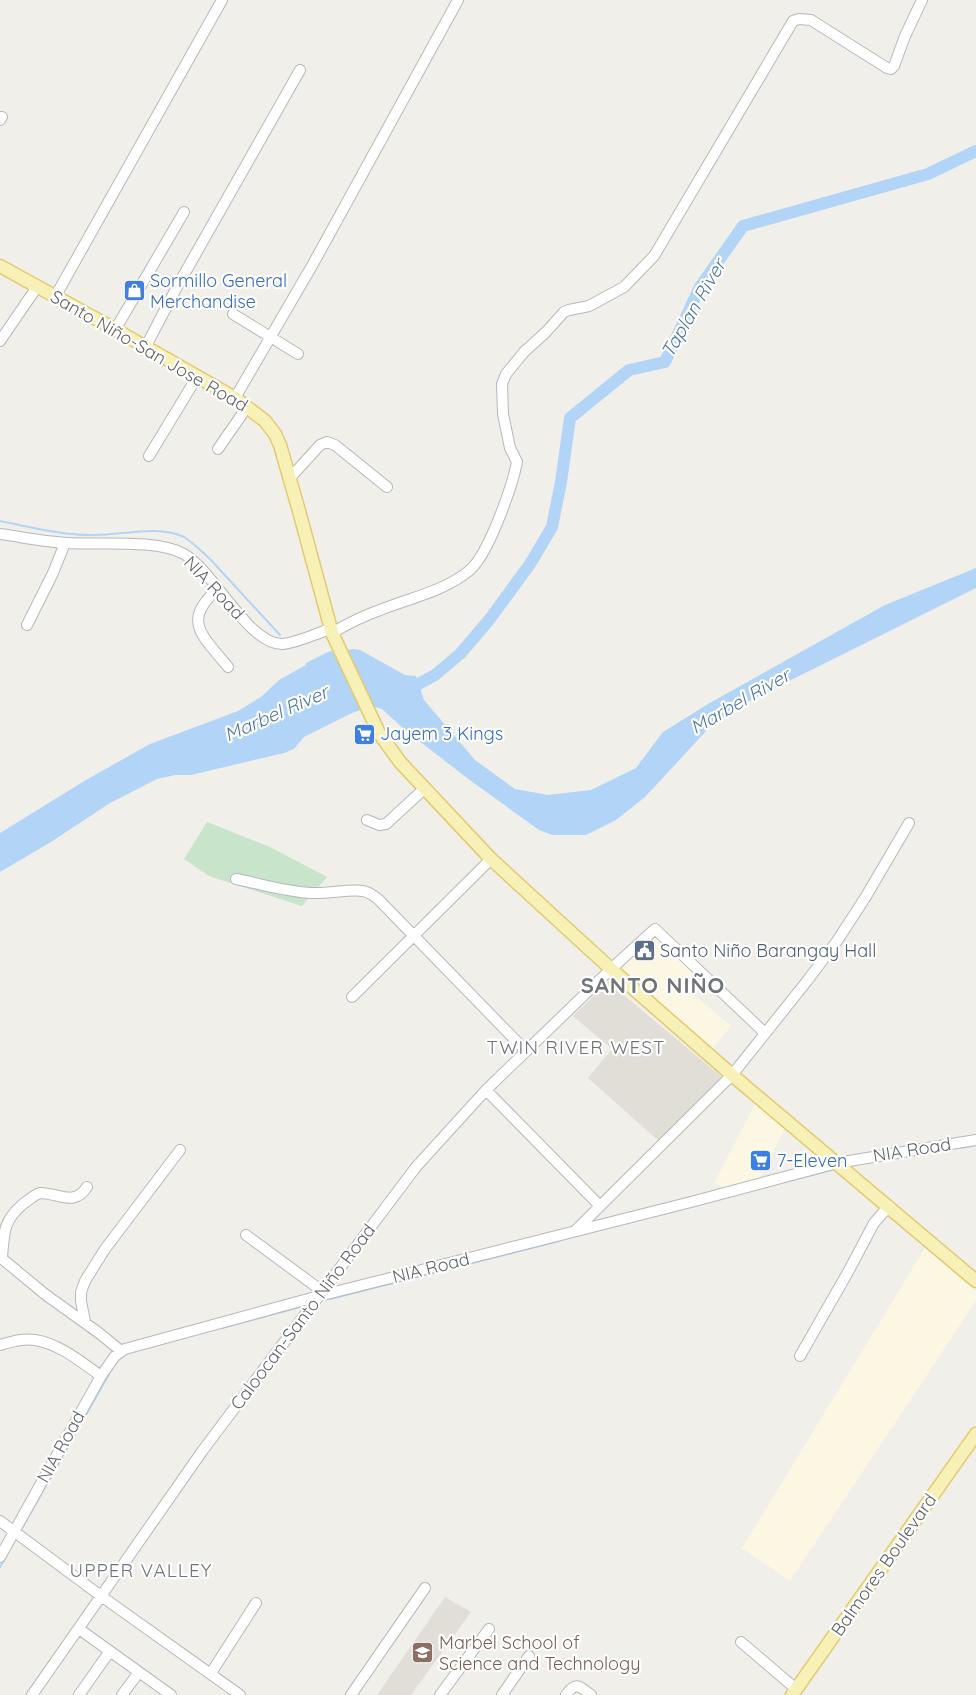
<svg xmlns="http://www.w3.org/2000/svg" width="976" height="1695" font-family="Quicksand,sans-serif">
<rect width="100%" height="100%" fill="#f0efe9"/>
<path fill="#fbf7e3" d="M654 933 705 980 694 995 731 1026 713 1048 617 968Z
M755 1104 785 1128 758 1182 729 1190 714 1183Z
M925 1248 976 1291V1301L790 1581 742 1548Z"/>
<path fill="#e0ded7" d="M608 982 722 1077 661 1143 588 1078 612 1049 573 1016Z
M445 1597 471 1612 411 1695H377Z"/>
<path fill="#c8e4ca" d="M207 822 270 847 327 877 302 906 209 876 184 859Z"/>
<path fill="#b2d4f6" d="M976 568V588L753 699 720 719 708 729 645 797 616 820 586 835H552L539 830 471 781 405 730 382 709 372 706 352 713 304 737 294 749 284 753 191 775H175L157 779 110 803 51 842 0 872V833L86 780 150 744 238 711 261 697 279 680 306 665V663L330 651 336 652 353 649 360 650 405 675 416 676 424 700 475 760 515 789 548 795 591 790 636 768 663 732 708 704 885 605Z"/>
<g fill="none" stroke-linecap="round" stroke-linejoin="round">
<path stroke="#b2d4f6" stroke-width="2" d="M0 521C30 527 61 535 92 535 120 536 158 524 184 537 194 543 202 552 211 560L280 635
M961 1148 976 1145
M789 1181 835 1169
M330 1299 559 1241
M222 1328 307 1305
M22 1528 109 1374
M0 1567 5 1559"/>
<path stroke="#b2d4f6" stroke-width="12" d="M404 692 435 675 460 654 489 620 530 564 552 527 561 482 570 418 629 370 665 362 700 287 743 226 928 174 976 151"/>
<defs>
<path id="minor" d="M0 120 2 117
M55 297 222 0
M233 314 298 354
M115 330 184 212
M0 341 37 287
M145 348 178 285 300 70
M235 398 313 264 458 0
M218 449 247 407
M149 456 197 377
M290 478 320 445 327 442 335 445 387 487
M0 534C22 537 45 542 68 543 100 545 157 539 184 554 214 571 249 646 283 644 299 642 315 634 330 629
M218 589C180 621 204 637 228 667
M27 625 53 573 65 543
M332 633C347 624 363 616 380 610 410 598 445 591 470 570 489 553 512 487 517 462L510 448 503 414 502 384 506 374 524 352 546 332 564 312 569 310 589 306 624 287 654 256 793 21 799 19 811 20 887 68 891 69 894 66 905 36 922 0
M367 820 379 825 386 824 424 789
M236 879C261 884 287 892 312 893 328 894 349 889 363 891 370 892 374 896 379 900L526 1051
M352 997 491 859
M486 1090 600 1206
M575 1231 732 1075 807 981 837 941 865 898 909 823
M246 1235 322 1291
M0 1257 46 1295 99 1333 121 1351
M2 1258C4 1233 3 1221 23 1204 29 1200 34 1195 40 1193 59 1193 74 1207 87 1187
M85 1322 81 1301V1292L85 1281 105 1249 180 1150
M0 1345C11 1342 23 1338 35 1340 60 1344 81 1362 101 1376
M800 1356 848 1272 874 1223 889 1206
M0 1521 101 1596 240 1695
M0 1557 101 1376 115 1356 125 1349 319 1296 691 1202 837 1163 976 1140
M79 1629 171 1695
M741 1642 796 1689
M211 1673 256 1603
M32 1695 203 1450 416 1167 486 1090 611 969 655 929 765 1033
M79 1695 110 1651
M122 1695 139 1672
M351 1695 425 1588
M440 1695 489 1629
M502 1695 529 1656
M566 1695C576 1681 579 1686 591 1695"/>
<path id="major" d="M0 266 109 326 235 398 265 421 275 434 280 445 299 511 332 633 379 733 400 762 491 859 611 969 732 1075 976 1281
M792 1695 976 1434"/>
</defs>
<use href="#minor" stroke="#b6b8bb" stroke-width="12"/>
<use href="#major" stroke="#e3ca6f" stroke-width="15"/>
<use href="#minor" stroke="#fff" stroke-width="10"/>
<use href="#major" stroke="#f7f1b7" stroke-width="12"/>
</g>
<defs>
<symbol id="shop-square" viewBox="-11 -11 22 22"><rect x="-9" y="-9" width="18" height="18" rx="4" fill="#3f7fe0" stroke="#fff"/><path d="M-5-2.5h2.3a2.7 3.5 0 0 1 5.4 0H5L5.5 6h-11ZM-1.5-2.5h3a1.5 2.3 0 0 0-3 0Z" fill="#fff"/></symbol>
<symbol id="supermarket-square" viewBox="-11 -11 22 22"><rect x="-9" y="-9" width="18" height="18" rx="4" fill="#3f7fe0" stroke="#fff"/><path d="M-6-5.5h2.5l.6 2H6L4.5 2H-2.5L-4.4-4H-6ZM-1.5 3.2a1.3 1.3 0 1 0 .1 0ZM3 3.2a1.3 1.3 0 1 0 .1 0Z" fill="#fff"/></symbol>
<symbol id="civic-square" viewBox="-11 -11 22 22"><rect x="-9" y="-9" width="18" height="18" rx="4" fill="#5c6f8a" stroke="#fff"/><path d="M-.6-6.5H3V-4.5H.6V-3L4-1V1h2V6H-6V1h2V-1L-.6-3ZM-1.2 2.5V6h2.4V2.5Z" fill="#fff"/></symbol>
<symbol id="school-square" viewBox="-11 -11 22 22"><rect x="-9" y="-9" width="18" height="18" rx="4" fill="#8d6e63" stroke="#fff"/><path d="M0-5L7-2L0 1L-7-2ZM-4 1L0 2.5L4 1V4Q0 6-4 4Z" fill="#fff"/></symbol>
</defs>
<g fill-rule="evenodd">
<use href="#shop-square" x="122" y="278" width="25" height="25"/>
<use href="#supermarket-square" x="352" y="722" width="25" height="25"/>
<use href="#civic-square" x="632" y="938" width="25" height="25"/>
<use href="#supermarket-square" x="748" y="1148" width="25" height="25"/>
<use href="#school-square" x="410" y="1640" width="25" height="25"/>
</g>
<g text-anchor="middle" stroke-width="4.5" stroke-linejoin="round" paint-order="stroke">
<g font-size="18" fill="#366cbe" stroke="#fff" text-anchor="start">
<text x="150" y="287">Sormillo General<tspan x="150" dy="21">Merchandise</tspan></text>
<text x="380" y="740">Jayem 3 Kings</text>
<text x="777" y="1167">7-Eleven</text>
</g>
<g font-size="18" fill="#606367" stroke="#fff">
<text transform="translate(149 351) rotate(30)" y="6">Santo Niño-San Jose Road</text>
<text transform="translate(214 588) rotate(47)" y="6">NIA Road</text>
<text transform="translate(912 1150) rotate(-9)" y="6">NIA Road</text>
<text transform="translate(431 1268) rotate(-14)" y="6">NIA Road</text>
<text transform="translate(303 1317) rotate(-53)" y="6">Caloocan-Santo Niño Road</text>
<text transform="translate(61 1447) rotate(-61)" y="6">NIA Road</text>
<text transform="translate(884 1565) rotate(-55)" y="6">Balmores Boulevard</text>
</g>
<g font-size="18" fill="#4e5e75" stroke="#fff" text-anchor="start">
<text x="660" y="957">Santo Niño Barangay Hall</text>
</g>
<g font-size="18" fill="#785e54" stroke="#fff" text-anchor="start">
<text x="439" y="1649">Marbel School of<tspan x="439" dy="21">Science and Technology</tspan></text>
</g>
<g font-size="19" font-style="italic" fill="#4f75a8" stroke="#fff">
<text transform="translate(693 308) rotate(-60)" y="7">Taplan River</text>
<text transform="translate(740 701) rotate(-30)" y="7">Marbel River</text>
<text transform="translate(276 713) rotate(-24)" y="7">Marbel River</text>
</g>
<g font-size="19" letter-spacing="1" fill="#717479" stroke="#fff">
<text x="576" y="1054">TWIN RIVER WEST</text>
<text x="141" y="1577">UPPER VALLEY</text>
</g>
<g font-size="22" font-weight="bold" letter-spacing="1" fill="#717479" stroke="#fff">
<text x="653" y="993">SANTO NIÑO</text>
</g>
</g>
</svg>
